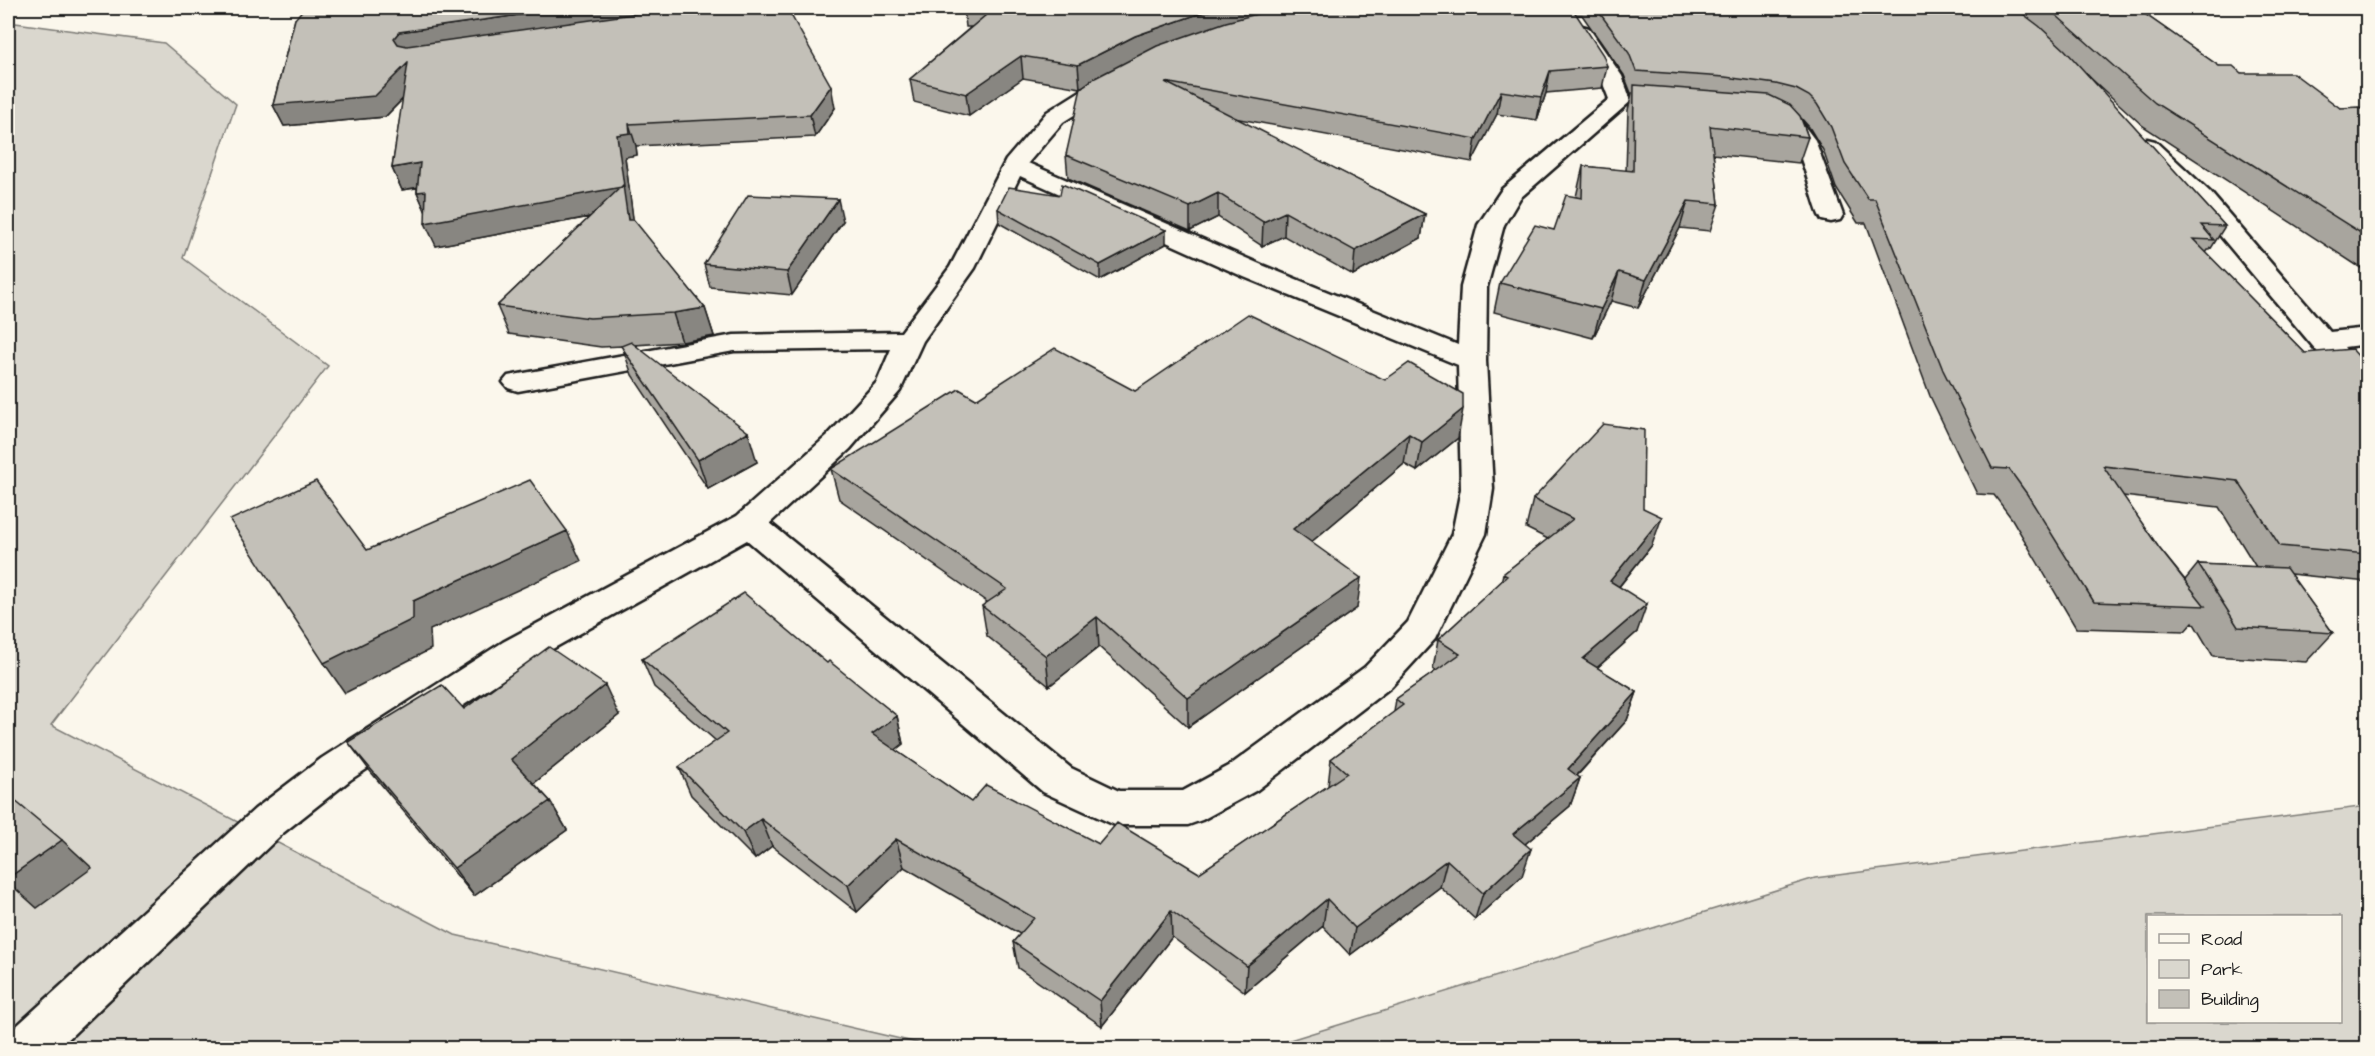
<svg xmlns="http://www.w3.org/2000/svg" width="2375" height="1056" font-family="'Architects Daughter',sans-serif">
<rect width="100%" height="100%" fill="#fbf7ec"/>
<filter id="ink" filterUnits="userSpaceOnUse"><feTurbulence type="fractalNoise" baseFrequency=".0167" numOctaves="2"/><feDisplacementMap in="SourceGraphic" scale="12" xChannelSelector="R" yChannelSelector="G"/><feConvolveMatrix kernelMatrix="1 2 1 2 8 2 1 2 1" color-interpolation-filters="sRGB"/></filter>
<g filter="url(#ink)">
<path fill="#dad7ce" stroke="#7b7a75" stroke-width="1.5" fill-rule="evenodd" d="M8 22 164 43 236 104 183 258 328 366 51 725 455 935 939 1048H8Z
M2367 806V1048H1264L1815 878ZM2148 916H2340V1022H2148Z"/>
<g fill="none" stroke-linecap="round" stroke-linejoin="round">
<defs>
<path id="minor" d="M1582 26 1589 28 1622 76 1631 101 1520 198 1504 225 1487 287 1486 361 1493 489 1486 534 1435 639 1391 687 1257 790 1202 820 1188 825H1115L1043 792 747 540 529 662 350 780 283 833 59 1048H8L10 1032 255 809 322 758 503 642 737 516 828 435 877 382 891 349 734 351 518 391 508 388 503 382 508 376 734 335 901 332 950 267 1006 160 1047 112 1109 73 1117 72 1125 73 1128 78 1125 83 1063 122 1028 163 1262 265 1458 345 1461 287 1478 225 1502 189 1609 99 1600 76 1572 32 1575 28ZM1020 176 1244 277 1458 365 1461 489 1452 534 1408 622 1365 667 1229 766 1183 791H1119L1071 768 770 523 850 449 900 391 923 341 975 268Z
M1774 110 1799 119 1815 140 1843 215 1840 220 1831 222 1822 220 1819 215C1811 195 1803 156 1792 139 1783 126 1770 127 1763 117L1766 112Z
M2147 139 2155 141 2210 192 2330 332 2368 328V344L2344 347 2368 375V403L2358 400 2192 202 2139 151 2135 146 2139 141Z"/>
</defs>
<use href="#minor" stroke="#1c1c1c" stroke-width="5"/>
<use href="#minor" fill="#fbf7ec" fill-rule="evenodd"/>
</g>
<path fill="#a8a59e" stroke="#1c1c1c" stroke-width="1.5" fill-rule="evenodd" d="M964 8H2136L2219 66 2241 73 2340 108 2367 112V272L2143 126 2085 73 2225 226 2210 250H2208L2206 253 2305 353 2367 366V582L2290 574 2333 633 2306 662 2213 656 2193 622 2185 631 2076 628 2012 519 1994 495 1977 494 1930 396 1866 223H1858L1836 188 1823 150 1809 127 1801 118 1808 137 1799 163 1713 154 1719 204 1710 231 1680 228 1638 308 1611 301 1593 338 1494 312 1500 283 1554 230 1576 197 1583 166 1626 171 1628 110 1632 93H1631L1624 75 1582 15H1576L1607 66 1602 88 1546 93 1537 120 1497 114 1472 162 1234 118 1425 214 1421 238 1353 275 1284 236 1262 246 1218 217 1190 231 1068 178 1066 155 1087 84 1080 88 1023 78 969 116 914 102 910 79 971 27H966ZM2123 496 2219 507 2256 567 2198 564 2185 580 2159 548Z
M295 19 835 108 815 137 636 146 637 155 625 157 633 220 705 308 714 336 682 342 635 345 757 462 708 489 632 375 622 346 601 347 509 334 497 306 590 217 436 246 426 212 417 192V188L402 190 392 168 403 99 385 117 284 126 273 105Z
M998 209 1166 244 1100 280 999 223Z
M843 221 792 295 710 287 704 264Z
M1135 391 1458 438 1417 471 1404 464 1311 542 1357 608 1188 727 1099 647 1049 686 987 636 982 606 987 602 839 499 831 469 976 399Z
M1533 499 1643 508 1652 545 1619 587 1637 632 1597 668 1637 692 1627 720 1577 776 1580 778 1570 806 1525 844 1522 876 1475 919 1440 887 1350 955 1323 926 1245 992 1172 937 1102 1026 1018 968 1013 942 1020 934 904 867 857 912 772 846 755 859 691 795 679 767 716 741 654 687 642 659 827 663 897 716 903 744 895 750 971 802 1099 844 1199 873 1328 786 1331 759 1394 712 1396 699 1436 671 1433 669 1438 640 1501 582 1503 574 1548 539 1526 528Z
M464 709 619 715 534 783 550 801 567 830 474 896 370 771 348 742Z"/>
<path fill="#888681" stroke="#1c1c1c" stroke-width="1.5" d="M568 8H709L403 59 394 38 399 32Z
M1219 8H1295L1136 58 1080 88 1078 65 1135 36 1201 13Z
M1021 56 1023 78 969 116 966 94Z
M408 63 417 84 385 117 284 126 273 105Z
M1550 71 1546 93 1537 120 1541 97Z
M831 86 835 108 815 137 810 115Z
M1501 91 1497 114 1472 162 1476 139Z
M629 124 636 146 637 155 625 157 637 248 628 220 626 210 436 246 425 223 617 135Z
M420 163 430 185 402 190 392 168Z
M426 191 427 215 417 192Z
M1218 193V217L1190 231V207Z
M838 199 843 221 792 295 787 272Z
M1688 201 1680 228 1638 308 1646 280Z
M1285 212 1284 236 1262 246 1263 222Z
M1425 214 1421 238 1353 275 1355 251Z
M1166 230V244L1100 280V265Z
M1619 272 1611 301 1593 338 1601 309Z
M705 308 714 336 682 342 673 313Z
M1463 409 1458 438 1417 471 1422 442Z
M748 432 757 462 708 489 698 460Z
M1409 434 1404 464 1291 559 1293 529Z
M1662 517 1652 545 1601 609 1610 581Z
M567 531 581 561 430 630 431 649 345 693 324 663 413 601Z
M1361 578 1357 608 1188 727V698Z
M1647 604 1637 632 1574 688 1583 659Z
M1097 617 1099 647 1049 686 1046 656Z
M605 685 619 715 528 788 511 759Z
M1637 692 1627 720 1558 796 1568 769Z
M897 716 903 744 880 762 872 734Z
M1580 778 1570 806 1505 861 1513 834Z
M550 801 567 830 474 896 454 868Z
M761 819 772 846 755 859 743 832Z
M896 839 904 867 857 912 848 885Z
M62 840 92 868 37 908 8 882V878Z
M1531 849 1522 876 1475 919 1483 893Z
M1447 860 1440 887 1350 955 1355 928Z
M1327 899 1323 926 1245 992 1247 966Z
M1171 911 1172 937 1102 1026 1100 1001Z"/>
<path fill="#c3c0b8" stroke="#1c1c1c" stroke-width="1.5" d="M304 8H568L399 32 394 38 398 44 407 46 675 8H787L831 86 810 115 629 124 630 133 617 135 624 186 623 185 622 187 425 223 426 191 417 192 420 163 392 168 408 63 375 96 273 105 295 19Z
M979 8H1219L1201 13 1135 36 1078 65 1021 56 966 94 910 79 993 9Z
M1280 8H1572L1603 55 1607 66 1550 71 1541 97 1501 91 1476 139 1165 82 1425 214 1355 251 1285 212 1263 222 1218 193 1190 207 1066 155 1081 88 1093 79 1157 46 1226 22Z
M1596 8H2015L2039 26 2065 50 2225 226 2201 225 2214 240 2193 239 2305 353 2352 349 2367 366V554L2280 546 2238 481 2103 466 2159 548 2205 606 2094 602 2027 494 2009 469 1992 468 1943 370 1875 199H1868L1845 164 1831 127 1817 104 1809 96 1796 89 1776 84 1725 77 1636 71 1629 53Z
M2046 8H2136L2219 66H2233L2241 73H2293L2340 108 2359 107 2367 112V237L2155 103 2056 15Z
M1634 85 1769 95 1790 105 1800 116 1808 137 1710 126 1719 204 1688 201 1646 280 1619 272 1601 309 1500 283 1535 225 1554 230 1566 195 1582 198 1583 166 1633 171Z
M1062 184 1166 230 1100 265 998 209 1009 187 1060 195Z
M623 185 628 220H634L705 308 673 313 590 318 497 306Z
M748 195 838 199 787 272 704 264Z
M1248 314 1385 380 1409 363 1463 394V409L1422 442 1409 434 1293 529 1361 578 1188 698 1097 617 1046 656 982 606 1007 589 831 469 959 389 976 399 1055 348 1135 391Z
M631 342 748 432 698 460 621 346Z
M1603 424 1644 430 1643 508 1662 517 1610 581 1647 604 1583 659 1637 692 1568 769 1580 778 1513 834 1531 849 1483 893 1447 860 1355 928 1327 899 1247 966 1171 911 1100 1001 1013 942 1034 918 896 839 848 885 761 819 743 832 679 767 727 733 642 659 744 593 827 663 829 661 897 716 872 734 971 802 986 785 1099 844 1117 823 1199 873 1347 773 1331 759 1403 705 1396 699 1460 654 1438 640 1507 576 1503 574 1573 519 1533 499Z
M530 480 567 531 413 601V619L324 663 230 520 316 481 367 550Z
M2198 564 2286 568 2333 633 2238 627Z
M549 647 605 685 511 759 550 801 454 868 348 742 442 685 464 709Z
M8 795 62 840 8 878Z"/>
</g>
<rect width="2375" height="1056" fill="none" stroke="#fbf7ec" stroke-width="30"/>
<rect x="15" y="15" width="2345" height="1026" fill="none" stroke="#1c1c1c" stroke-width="2" filter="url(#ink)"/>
<rect x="2147" y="915" width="195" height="108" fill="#fbf7ec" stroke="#a29f99" stroke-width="1.5"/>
<rect x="2159" y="934" width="30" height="9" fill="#fbf7ec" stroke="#a29f99" stroke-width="1.5"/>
<text x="2201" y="945" font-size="18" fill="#1c1c1c">Road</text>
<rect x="2159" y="960" width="30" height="18" fill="#dad7ce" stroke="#a29f99" stroke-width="1.5"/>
<text x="2201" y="975" font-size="18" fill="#1c1c1c">Park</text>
<rect x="2159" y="990" width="30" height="18" fill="#c3c0b8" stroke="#a29f99" stroke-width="1.5"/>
<text x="2201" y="1005" font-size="18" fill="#1c1c1c">Building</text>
</svg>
